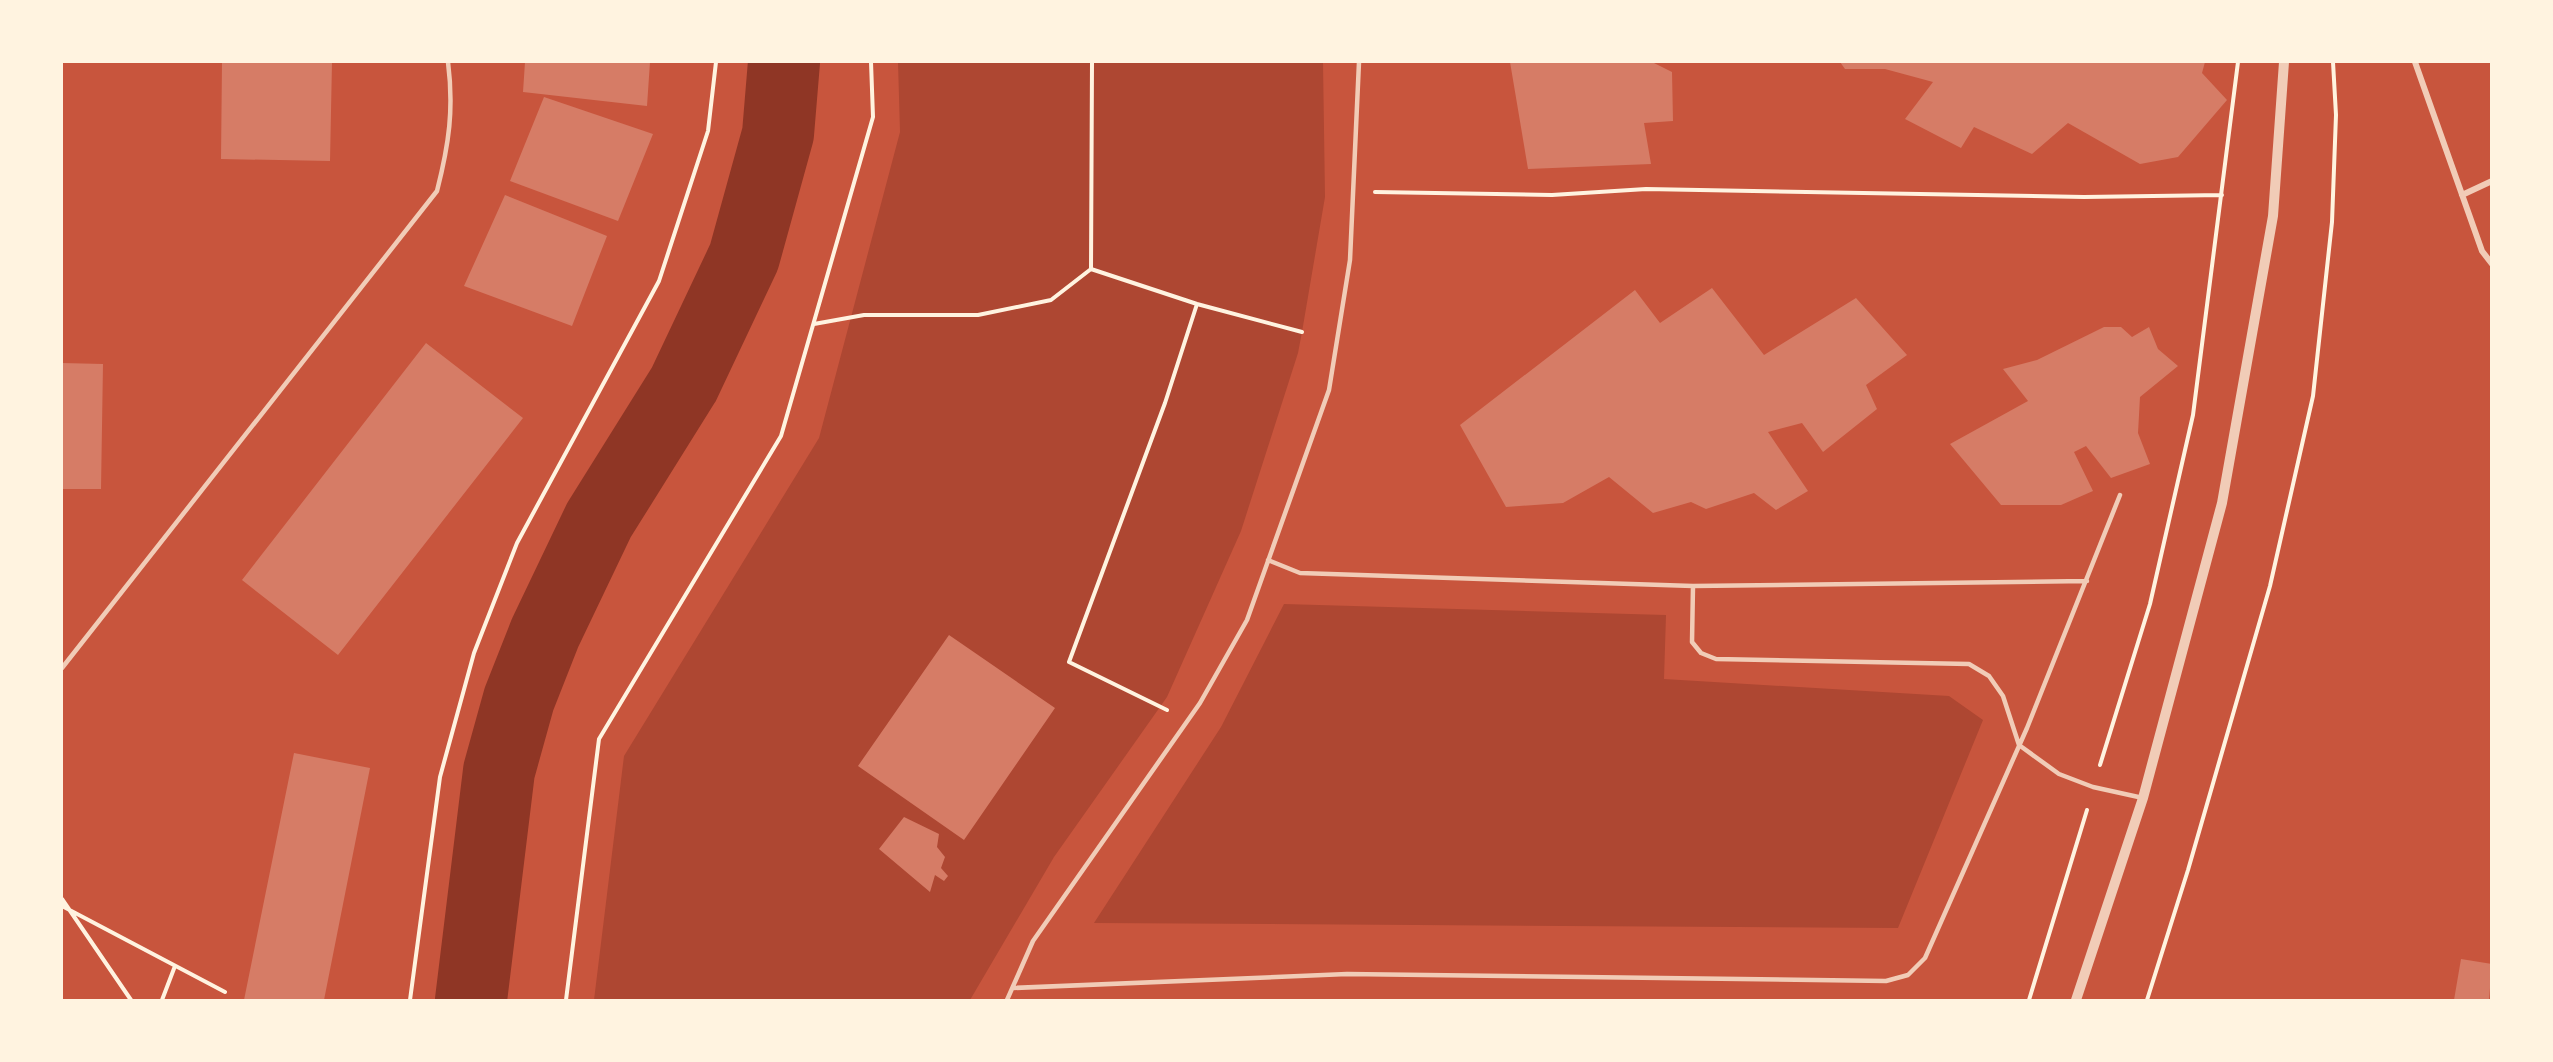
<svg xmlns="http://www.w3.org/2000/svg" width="2553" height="1062" font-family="Cabin,sans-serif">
<rect width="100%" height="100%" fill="#c8553d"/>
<path fill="#ae4732" d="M898 62H1323L1325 197 1302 332 1298 353 1241 531 1167 697 1054 857 970 1000H594L624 756 819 438 900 132Z
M1284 604 1666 615 1664 679 1949 696 1983 720 1898 928 1094 923 1221 727Z"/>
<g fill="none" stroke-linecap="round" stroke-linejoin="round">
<path stroke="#8f3625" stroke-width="72" d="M471 1000 499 771 519 699 545 633 599 520 684 384 744 257 778 134 784 62"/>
</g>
<path fill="#d67c66" d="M222 62H332L330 161 221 159Z
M525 62H650L647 106 523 92Z
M1510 62H1652L1672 72 1673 121 1644 123 1651 164 1528 169Z
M1840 62H2205L2202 73 2227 100 2178 157 2140 164 2068 123 2032 154 1974 127 1961 148 1905 119 1933 82 1885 69H1845Z
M544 97 653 134 618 221 510 181Z
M505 195 607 236 572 326 464 286Z
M1712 288 1764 355 1856 298 1907 355 1866 385 1877 409 1823 452 1802 423 1768 432 1808 491 1776 510 1754 493 1706 509 1691 502 1653 513 1609 477 1563 503 1506 507 1460 425 1635 290 1660 323Z
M2104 327H2121L2132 337 2149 327 2158 349 2178 366 2140 397 2138 433 2150 464 2111 478 2086 446 2074 452 2093 491 2061 505H2001L1950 444 2028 401 2003 369 2037 360Z
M426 343 523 418 338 655 242 580Z
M62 363 103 364 101 489H62Z
M949 635 1055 708 964 840 858 766Z
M294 753 370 768 324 1000H244Z
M904 817 939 834 937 847 945 857 941 868 948 876 944 881 935 875 930 892 879 849Z
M2461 959 2492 964 2489 1000H2454Z"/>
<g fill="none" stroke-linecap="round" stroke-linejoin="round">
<path stroke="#fff3e0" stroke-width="4" d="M1375 192 1552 195 1646 189 2084 197 2222 195
M1091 269 1197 304 1302 332
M814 324 864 315H978L1051 300 1091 269 1092 62
M1167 710 1069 662 1165 403 1197 304
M2100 765 2150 604 2193 415 2238 62
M62 899 131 1000
M62 906 225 992
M162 1000 175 966
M410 1000 440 777 474 653 517 543 659 281 708 131 716 62
M566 1000 599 739 781 436 873 117 871 62
M2029 1000 2087 810
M2147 1000 2188 870 2270 586 2313 396 2332 222 2336 115 2333 62"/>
<path stroke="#f1ccb7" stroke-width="4.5" d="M1268 560 1300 573 1693 586 2087 581
M1693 586 1692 642 1701 653 1716 659 1969 664 1989 676 2003 696 2019 745 2059 774 2093 787 2143 798
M62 668 437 191C449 144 454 109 448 62
M1013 988 1347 974 1886 981 1908 975 1925 958 2027 728 2120 495
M1007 1000 1033 941 1200 703 1247 620 1329 390 1350 260 1359 62"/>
<path stroke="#f1ccb7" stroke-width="6" d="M2415 62 2482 251 2492 264
M2462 195 2492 181"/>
<path stroke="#f1ccb7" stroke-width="10" d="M2076 1000 2143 798 2222 503 2273 216 2284 62"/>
</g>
<rect width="2553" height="1062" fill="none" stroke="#fff3e0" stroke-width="126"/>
</svg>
